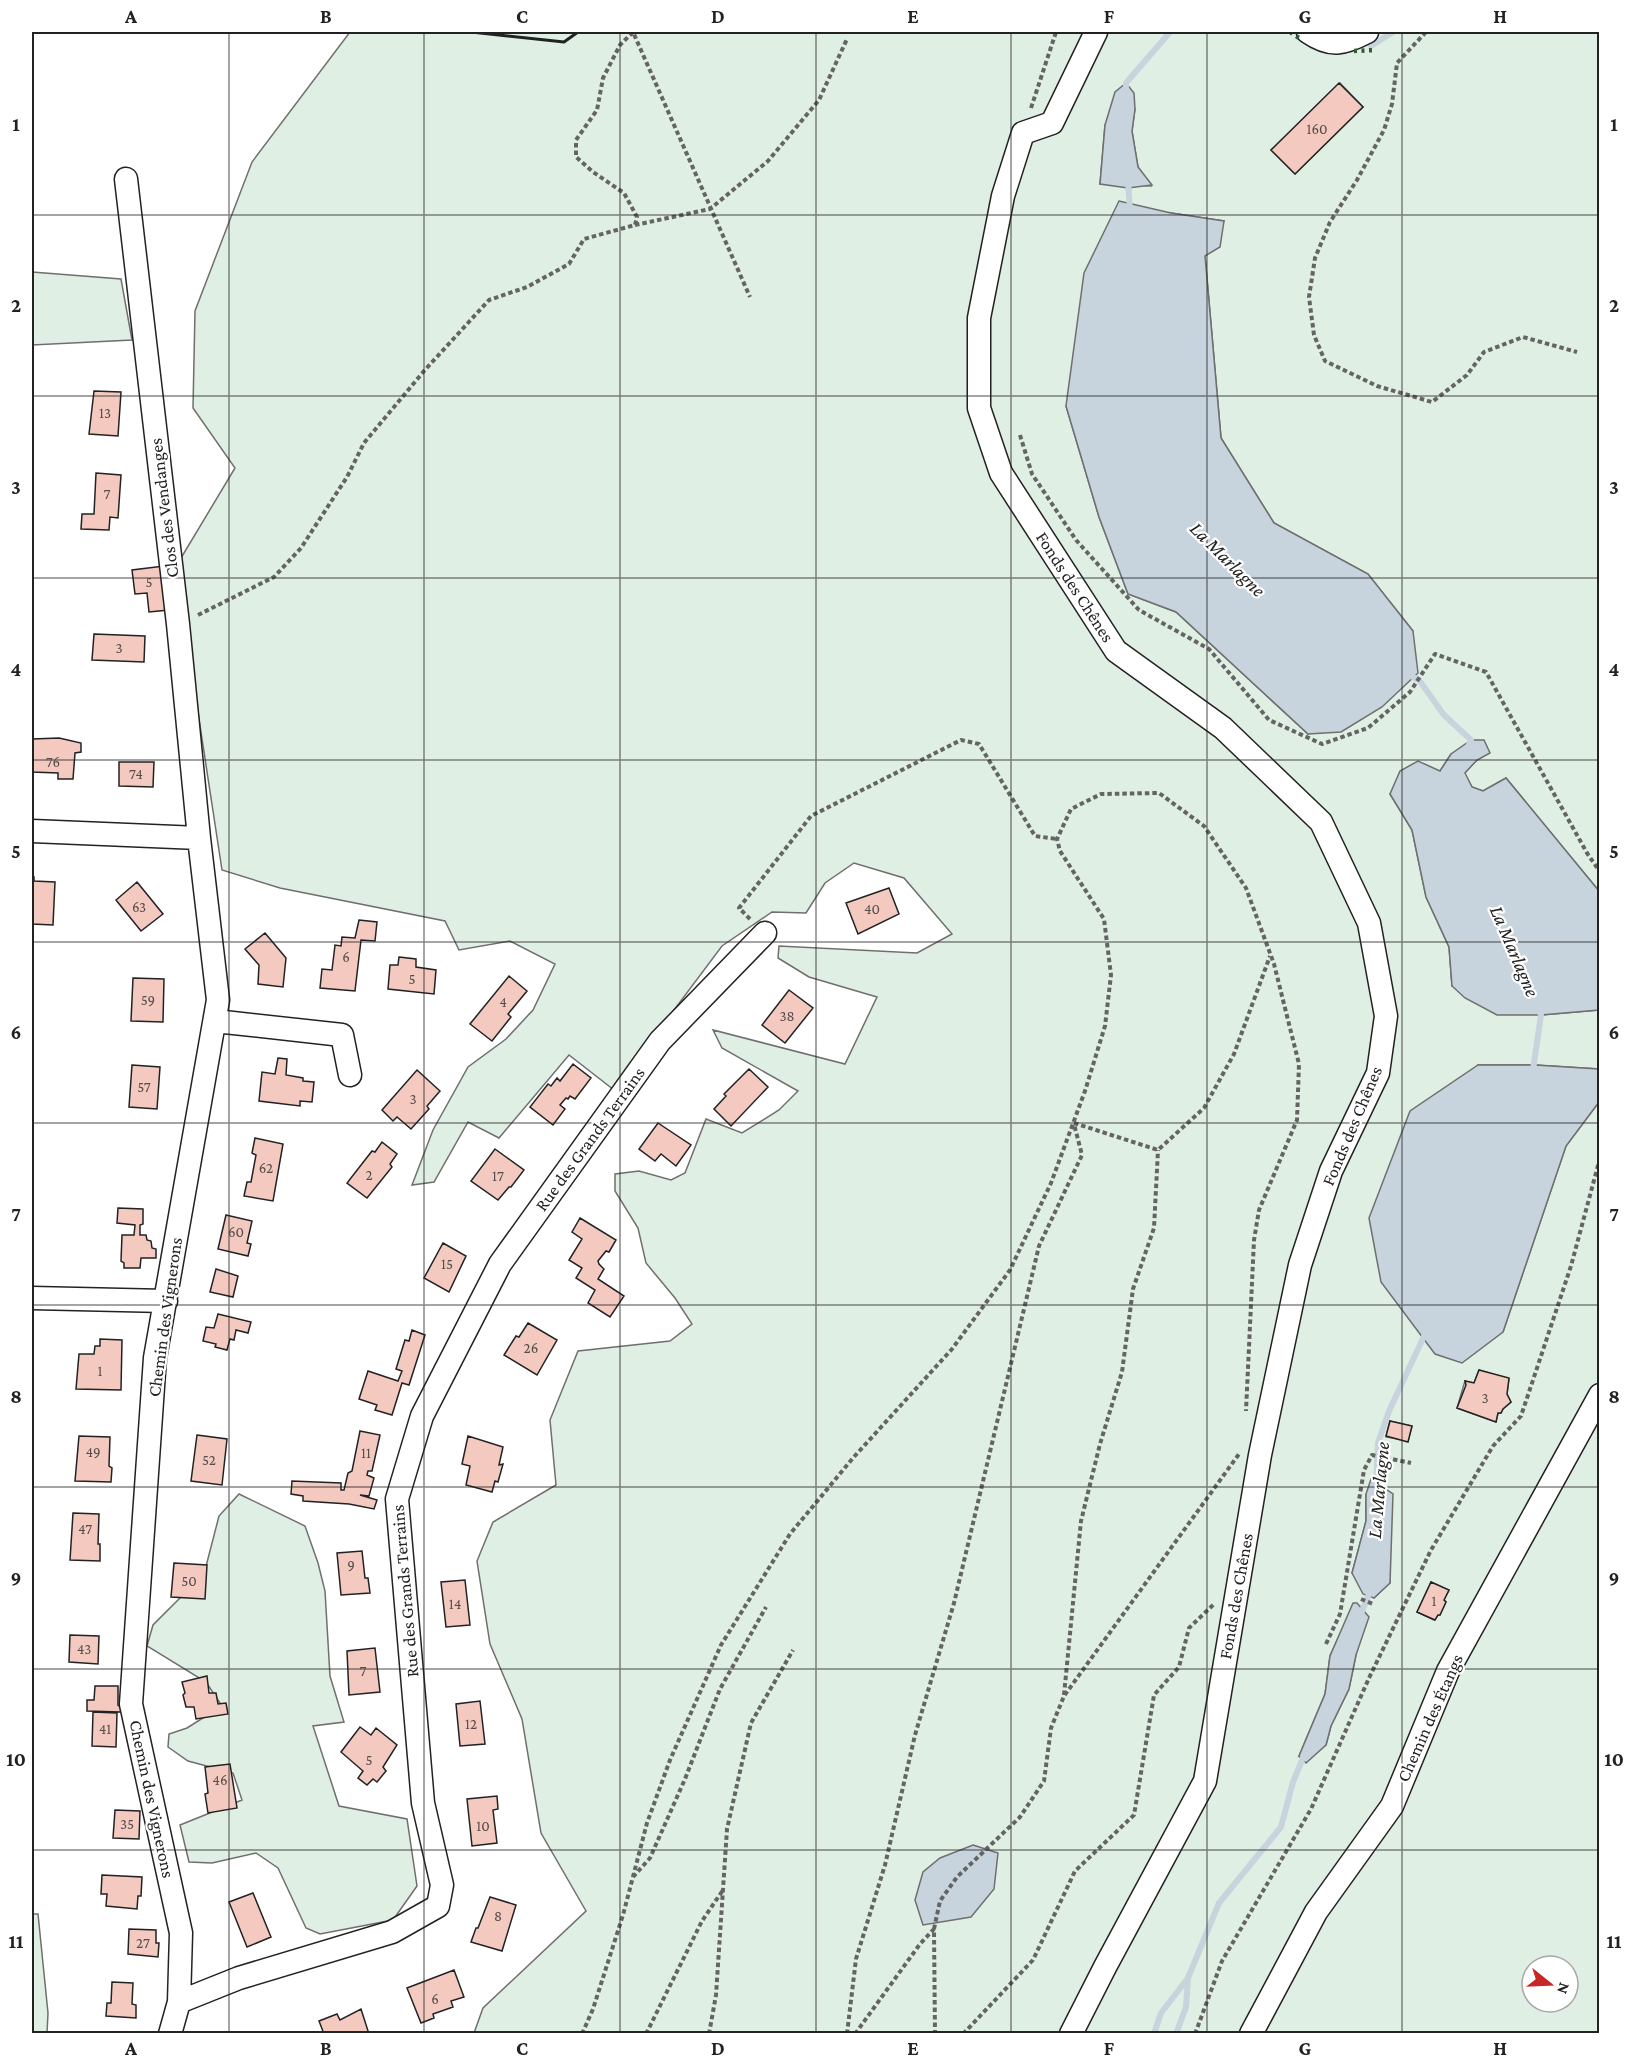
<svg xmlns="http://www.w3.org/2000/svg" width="1631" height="2065" font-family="'Crimson Pro',serif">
<rect width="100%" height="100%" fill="#fff"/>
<path fill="#e0efe3" stroke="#6f6f6f" stroke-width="1.5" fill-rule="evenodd" d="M350 32H1599V891L1506 778 1483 791 1472 787 1464 773 1477 760 1489 753 1451 754 1440 771 1390 794 1412 830 1426 897 1449 947 1452 986 1541 1015 1599 1010V1069L1535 1065H1478L1503 1332 1566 1146 1599 1102V2033H474L483 2008 586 1911 541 1833 522 1719 490 1644 477 1561 493 1522 556 1485 550 1420 578 1351 670 1341 692 1324 675 1298 646 1263 638 1228 615 1191V1174L639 1171 671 1180 685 1173 706 1119 742 1133 779 1110 798 1091 722 1048 713 1030 845 1064 877 997 809 977 778 958 779 946 917 953 952 934 904 878 854 863 825 883 806 913 772 912 722 946 614 1090 569 1055 499 1138 468 1122 434 1182 412 1185 433 1130 468 1067 506 1039 533 1010 555 964 510 941 459 950 445 921 280 888 222 870 197 706 172 573 235 468 193 408 195 311 252 162ZM1340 83 1363 107 1295 174 1271 150ZM1135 109 1132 131 1138 167 1151 186 1100 184 1105 125ZM1171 213 1224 221 1205 255 1221 438 1274 523 1368 574 1413 631 1308 734 1176 612 1128 594 1099 517 1066 406ZM1479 1370 1509 1379 1507 1394 1511 1402 1503 1409 1501 1413H1498L1496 1422 1457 1408 1465 1381 1474 1383ZM1390 1421 1412 1426 1408 1441 1386 1437ZM1366 1494 1389 1565 1390 1583 1374 1598 1352 1573 1366 1521ZM1431 1582 1449 1590 1444 1600 1446 1602 1440 1615H1438L1434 1620 1417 1612ZM1341 1632 1356 1655 1349 1689 1331 1726 1326 1745 1299 1756 1325 1694 1330 1656ZM1532 1966H1568V2002H1532Z
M32 272 121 279 132 340 32 345Z
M239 1494 305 1526 318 1563 325 1591 330 1676 344 1722 313 1726 339 1806 407 1819 417 1886 393 1920 320 1934 306 1928 278 1868 256 1853 212 1863 189 1862 180 1825 242 1800 233 1773 188 1761 168 1747 169 1734 187 1728 222 1706 206 1682 147 1646 153 1625 190 1588 203 1578 219 1516Z
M32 1914H38L48 2013 47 2033H32Z"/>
<path fill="#c7d3dd" stroke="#6f6f6f" stroke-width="1.5" d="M1126 83 1134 93 1135 109 1132 131 1138 167 1152 185 1128 188 1100 184 1105 125 1115 92Z
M1119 201 1171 213 1224 221 1220 247 1205 256 1221 438 1274 523 1368 574 1413 631 1418 673 1382 707 1341 732 1308 734 1176 612 1128 594 1099 517 1066 406 1084 273Z
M1471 740H1484L1490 753 1477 760 1465 773 1472 787 1483 791 1506 778 1599 891V1010L1541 1015H1497L1465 998 1452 986 1449 947 1426 897 1412 830 1390 794 1400 771 1418 761 1440 771 1451 754Z
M1478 1065H1535L1599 1069V1102L1566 1146 1503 1332 1462 1363 1435 1354 1381 1282 1369 1218 1410 1111Z
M1371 1479 1393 1494 1390 1583 1374 1598 1363 1594 1352 1573 1366 1521V1494Z
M1353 1603H1357L1369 1617 1356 1655 1349 1689 1331 1726 1326 1745 1306 1763 1299 1756 1325 1694 1330 1656Z
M973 1845 998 1853 994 1889 971 1917 923 1925 915 1900 923 1872 940 1858Z"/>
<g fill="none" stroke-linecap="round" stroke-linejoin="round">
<path stroke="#c7d3dd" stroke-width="6" d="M1371 46 1393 32
M1126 89V83L1170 32
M1128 180 1130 211
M1407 674 1419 680 1444 715 1471 740 1468 747
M1533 1070 1541 1015 1539 1009
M1376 1489 1378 1443 1389 1411 1426 1332
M1360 1616 1371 1589
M1154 2034 1161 2013 1188 1978
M1176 2034 1186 2007 1188 1978 1219 1903 1281 1827 1293 1782 1305 1753"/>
</g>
<path fill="#f3c9c0" stroke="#222" stroke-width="1.5" d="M1339 83 1363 107 1295 174 1271 150Z
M94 391 121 392 118 436 89 434Z
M96 473 121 475 118 518 110 517 109 530 81 529 82 514H94Z
M164 566 169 610 149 612 147 593 135 594 132 570Z
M94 634 145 636 144 662 92 660Z
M59 738 81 743V752L75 753 73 779H58V773L32 772V739Z
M119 762H154L153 787 119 786Z
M32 877H34V881L55 882 53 925 32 924Z
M137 882 163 914 141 931 116 900Z
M889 888 899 914 858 934 846 903Z
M359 920 377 922 375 941 361 940 355 991 320 988 322 969 332 970 335 945 341 946 342 937 355 938Z
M265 933 286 958 283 987 258 984 259 965 245 949Z
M399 957 416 959V967L436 970 434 994 388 989 390 965H398Z
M509 976 527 991 508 1014 511 1017 492 1041 470 1024Z
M133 978 164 979 163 1022 131 1021Z
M789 990 813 1008 785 1043 762 1025Z
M278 1058 287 1059 286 1075 303 1078V1081L314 1082 312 1102 300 1101V1106L259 1101 262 1072 275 1074Z
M573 1064 591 1078 575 1099 570 1096 568 1099 566 1098 560 1105 565 1109 553 1125 530 1107 548 1084 551 1086 557 1078 560 1081Z
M132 1065 160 1067 157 1109 129 1107Z
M749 1069 768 1087 731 1126 714 1109 726 1096 724 1094Z
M417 1070 440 1091 427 1106 429 1109 411 1129 397 1117 393 1121 382 1110Z
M658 1123 691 1145 676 1166 661 1154 655 1161 639 1149Z
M255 1138 283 1144 273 1201 244 1196 247 1182H251L256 1155 252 1153Z
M382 1142 397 1154 390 1164 392 1167 367 1198 347 1183 372 1151 375 1152Z
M495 1149 524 1170 511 1187H509L498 1200 471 1181Z
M118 1208 143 1209V1224L140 1225V1235H146L147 1240 151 1241 152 1248 156 1249V1258H141L140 1268H124V1263L121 1261 122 1235H134L135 1225 117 1223Z
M226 1215 252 1221 247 1243 251 1244 248 1256 218 1249Z
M580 1218 616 1240 609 1252 606 1251 598 1261 599 1264 604 1269 598 1279 624 1296 610 1317 588 1303 595 1290 576 1278 582 1268 569 1260 582 1239 572 1232Z
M443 1243 466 1256 449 1292 424 1278Z
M216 1269 238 1276 233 1297 210 1292Z
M218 1314 251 1322 248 1333 236 1330 234 1340 230 1339 227 1350 215 1347 216 1344 203 1341 206 1327 214 1328Z
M528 1323 557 1340 537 1375 504 1355 516 1336 519 1337Z
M412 1330 425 1335 409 1385 402 1383 392 1415 375 1410 377 1405 359 1399 368 1371 398 1381 402 1371 396 1369 405 1340 409 1341Z
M100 1339 122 1340 121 1390 76 1389 79 1354H94L95 1346H100Z
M1479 1370 1509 1378 1507 1394 1511 1402 1503 1409 1501 1413H1498L1496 1422 1457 1408 1466 1385 1465 1381 1474 1383Z
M1390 1421 1412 1426 1408 1442 1386 1436Z
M360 1431 380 1435 372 1471H368L367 1475 374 1478 369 1496 360 1495 377 1500 374 1509 349 1504 303 1501V1496L291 1494 292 1481 341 1483V1490H344L348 1473 352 1471Z
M197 1435 227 1439 222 1485 191 1481Z
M79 1436 110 1437 109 1466 112 1468 111 1482 75 1481Z
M468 1436 503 1447 499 1465 503 1464 498 1482 495 1481 492 1492 466 1485 470 1466 462 1464Z
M73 1513 99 1514 98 1544H100V1561L70 1560Z
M362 1551 365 1578H368L370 1593 341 1595 337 1553Z
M174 1563 207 1565 205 1599 171 1597Z
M465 1580 470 1625 446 1627 441 1582Z
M1431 1582 1449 1590 1444 1600 1446 1602 1440 1615H1438L1435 1620 1417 1612Z
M70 1635 99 1636 98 1664 69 1662Z
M375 1648 380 1692 349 1695 347 1651Z
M207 1676 209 1693H216L218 1704 226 1703 228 1714 196 1719 194 1707H186L183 1695 185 1693 182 1682Z
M95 1686H118V1705L122 1708 120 1712 87 1711V1700H94Z
M480 1701 485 1744 460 1746 456 1704Z
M93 1712 117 1713 116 1747 92 1746Z
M360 1727 371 1735 376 1728 397 1745 383 1767 386 1771 377 1782 373 1779 367 1785 358 1778 363 1771 341 1752Z
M230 1764 237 1808 208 1813 205 1794 208 1793 205 1767Z
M497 1796 498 1809 493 1810 497 1843 472 1846 467 1799Z
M115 1810 140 1811 139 1839 113 1838Z
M102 1875 142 1877 141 1896H138L137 1909 106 1906 107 1894H101Z
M253 1893 271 1937 247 1947 229 1902Z
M490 1897 516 1905 502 1951 471 1942 476 1928H478Z
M129 1929 156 1930V1943H159L158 1957 128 1954Z
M454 1970 464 1997 451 2001 453 2007 433 2014 434 2018 421 2023 407 1988Z
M112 1982 133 1983 132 2004 136 2005V2018L106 2016 107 2003H111Z
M361 2009 369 2034H324L319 2021 337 2014 340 2020Z"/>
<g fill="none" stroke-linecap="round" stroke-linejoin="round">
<defs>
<path id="minor" d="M1308 32C1331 48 1344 44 1367 32
M126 179 178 624 199 838
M32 831 199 838 218 1000 155 1358 131 1704 181 1933 179 2002 170 2034
M215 1021 342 1035 350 1075
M32 1298 166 1301
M179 2002 239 1978 392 1932 438 1906 442 1885 423 1803 397 1499 422 1416 500 1264 660 1041 765 933
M1071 2034 1105 1967 1205 1781 1260 1455 1300 1265 1331 1171 1378 1073 1386 1016 1369 923 1321 822 1223 728 1116 651 1001 473 979 408V318L1003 196 1023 133 1052 123 1096 32
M1251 2034 1316 1912 1392 1806 1448 1671 1600 1395"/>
</defs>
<use href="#minor" stroke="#222" stroke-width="25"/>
<path stroke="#646464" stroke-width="4" stroke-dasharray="4.5 3" stroke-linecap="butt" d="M1426 32 1397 63 1392 104 1384 130 1357 180 1330 222 1315 258 1309 297 1314 335 1325 361 1377 386 1432 402 1467 375 1484 352 1523 337 1577 352
M1031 108 1056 32
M635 225 710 209 768 161 819 100 847 39
M1020 435 1032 474 1076 540 1139 610 1209 649 1269 720 1322 744 1368 728 1410 692 1435 654 1486 672 1587 853 1600 872
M198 615 274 577 301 548 347 477 364 443 424 371 489 300 527 287 569 264 584 239 635 225 637 217 624 193 593 172 576 157V140L597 110 603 78 620 45 633 32 750 297
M750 919 739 908 811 816 961 740 979 744 1035 836 1057 839
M1074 1123 1158 1150 1204 1108 1234 1054 1270 956
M1361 1599 1373 1604
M1326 1644 1340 1614 1364 1470 1372 1455 1411 1463
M1064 1695 1081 1521 1100 1444 1122 1372 1133 1289 1154 1228 1158 1150
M633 1877 650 1858 685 1779 720 1689 766 1607
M934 1929 940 1901 957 1877 1020 1817 1044 1781 1051 1728 1064 1696 1239 1454
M582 2034 593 2009 623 1915 647 1823 670 1760 721 1645 790 1534 853 1458 952 1349 1010 1270 1051 1183 1085 1091 1105 1026 1111 975 1104 919 1060 851 1057 839 1071 809 1101 794 1159 793 1204 826 1246 888 1274 964 1299 1064 1297 1120 1259 1210 1254 1240 1246 1411
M646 2034 702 1921 723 1890
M709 2034 716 1995 727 1829 751 1723 793 1650
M847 2034 856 1959 885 1865 915 1735 954 1603 1039 1246 1082 1155 1074 1124
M855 2034 920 1944 934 1929 935 2034
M963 2034 1033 1960 1075 1871 1134 1815 1154 1695 1179 1667 1189 1628 1214 1604
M1195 2034 1222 1961 1311 1809 1369 1678 1431 1550 1493 1446 1521 1416 1571 1266 1600 1158"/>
<use href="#minor" stroke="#fff" stroke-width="22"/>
<path stroke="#2f5e38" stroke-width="4.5" stroke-dasharray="3 4.5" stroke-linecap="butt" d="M1290 32 1302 40
M1354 51 1375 50"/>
<path stroke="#222" stroke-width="3" d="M471 32 564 42 578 32"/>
</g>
<path fill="none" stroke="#222" stroke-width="1.5" stroke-opacity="0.55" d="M229 32V2034M424 32V2034M620 32V2034M816 32V2034M1011 32V2034M1207 32V2034M1402 32V2034M32 215H1600M32 396H1600M32 578H1600M32 760H1600M32 942H1600M32 1123H1600M32 1305H1600M32 1487H1600M32 1669H1600M32 1850H1600"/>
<g text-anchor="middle" stroke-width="4.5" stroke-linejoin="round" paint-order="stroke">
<g font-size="15" fill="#564c4a">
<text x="1317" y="134">160</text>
<text x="105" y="418">13</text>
<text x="107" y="499">7</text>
<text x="149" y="587">5</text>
<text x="119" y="653">3</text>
<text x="53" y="767">76</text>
<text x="136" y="779">74</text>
<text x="139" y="912">63</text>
<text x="872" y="914">40</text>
<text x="346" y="962">6</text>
<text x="412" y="984">5</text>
<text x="148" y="1005">59</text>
<text x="503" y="1007">4</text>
<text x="787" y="1021">38</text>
<text x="144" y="1092">57</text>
<text x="413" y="1104">3</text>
<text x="266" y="1173">62</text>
<text x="369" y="1180">2</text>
<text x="498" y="1181">17</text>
<text x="236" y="1237">60</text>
<text x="447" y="1269">15</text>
<text x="531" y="1353">26</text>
<text x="100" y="1376">1</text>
<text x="1485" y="1403">3</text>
<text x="93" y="1457">49</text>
<text x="366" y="1458">11</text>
<text x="209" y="1465">52</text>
<text x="85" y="1534">47</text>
<text x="351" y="1570">9</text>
<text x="189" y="1586">50</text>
<text x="1434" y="1606">1</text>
<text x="455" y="1609">14</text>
<text x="84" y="1654">43</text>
<text x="363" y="1676">7</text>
<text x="471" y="1729">12</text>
<text x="105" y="1734">41</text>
<text x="369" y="1765">5</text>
<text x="220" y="1785">46</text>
<text x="127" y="1829">35</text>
<text x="483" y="1831">10</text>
<text x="498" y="1921">8</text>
<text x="143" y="1948">27</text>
<text x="435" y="2004">6</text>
</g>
<g font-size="18" fill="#222" stroke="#fff">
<text transform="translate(164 508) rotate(-97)" y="6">Clos des Vendanges</text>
<text transform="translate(1075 587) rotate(57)" y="6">Fonds des Chênes</text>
<text transform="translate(1352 1126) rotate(-67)" y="6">Fonds des Chênes</text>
<text transform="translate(590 1139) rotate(-54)" y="6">Rue des Grands Terrains</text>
<text transform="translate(165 1317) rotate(-82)" y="6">Chemin des Vignerons</text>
<text transform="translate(405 1591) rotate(-95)" y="6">Rue des Grands Terrains</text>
<text transform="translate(1236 1596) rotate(-80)" y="6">Fonds des Chênes</text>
<text transform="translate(1430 1718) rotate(-66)" y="6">Chemin des Étangs</text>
<text transform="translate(152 1799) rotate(78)" y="6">Chemin des Vignerons</text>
</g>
<g font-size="20" font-style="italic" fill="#222" stroke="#fff">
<text transform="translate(1228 559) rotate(45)" y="7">La Marlagne</text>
<text transform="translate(1515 951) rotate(67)" y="7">La Marlagne</text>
<text transform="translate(1378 1490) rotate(-85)" y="7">La Marlagne</text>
</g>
</g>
<rect width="1631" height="2065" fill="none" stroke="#ffffff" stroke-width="66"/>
<g transform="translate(1550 1984) rotate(108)"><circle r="28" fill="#ffffff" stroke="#a7a7a7" stroke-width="1.5"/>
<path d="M0-4.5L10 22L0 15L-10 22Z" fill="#c62828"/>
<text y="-9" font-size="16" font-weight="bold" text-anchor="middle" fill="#222222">N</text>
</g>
<rect x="33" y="33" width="1565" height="1999" fill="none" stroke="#222" stroke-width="2"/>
<g font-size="20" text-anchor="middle" font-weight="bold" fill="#222">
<text x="131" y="23">A</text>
<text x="326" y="23">B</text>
<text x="522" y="23">C</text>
<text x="718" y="23">D</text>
<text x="913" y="23">E</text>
<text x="1109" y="23">F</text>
<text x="1305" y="23">G</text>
<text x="1500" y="23">H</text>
<text x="16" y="131">1</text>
<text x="1614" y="131">1</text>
<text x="16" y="312">2</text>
<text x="1614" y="312">2</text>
<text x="16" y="494">3</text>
<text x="1614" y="494">3</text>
<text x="16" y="676">4</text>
<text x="1614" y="676">4</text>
<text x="16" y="858">5</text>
<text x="1614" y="858">5</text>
<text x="16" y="1039">6</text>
<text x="1614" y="1039">6</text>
<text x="16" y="1221">7</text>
<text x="1614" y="1221">7</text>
<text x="16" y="1403">8</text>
<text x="1614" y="1403">8</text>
<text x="16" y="1585">9</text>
<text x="1614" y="1585">9</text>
<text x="16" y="1766">10</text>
<text x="1614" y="1766">10</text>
<text x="16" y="1948">11</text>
<text x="1614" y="1948">11</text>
<text x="131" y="2055">A</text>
<text x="326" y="2055">B</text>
<text x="522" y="2055">C</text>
<text x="718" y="2055">D</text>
<text x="913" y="2055">E</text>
<text x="1109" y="2055">F</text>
<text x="1305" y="2055">G</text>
<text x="1500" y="2055">H</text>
</g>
</svg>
